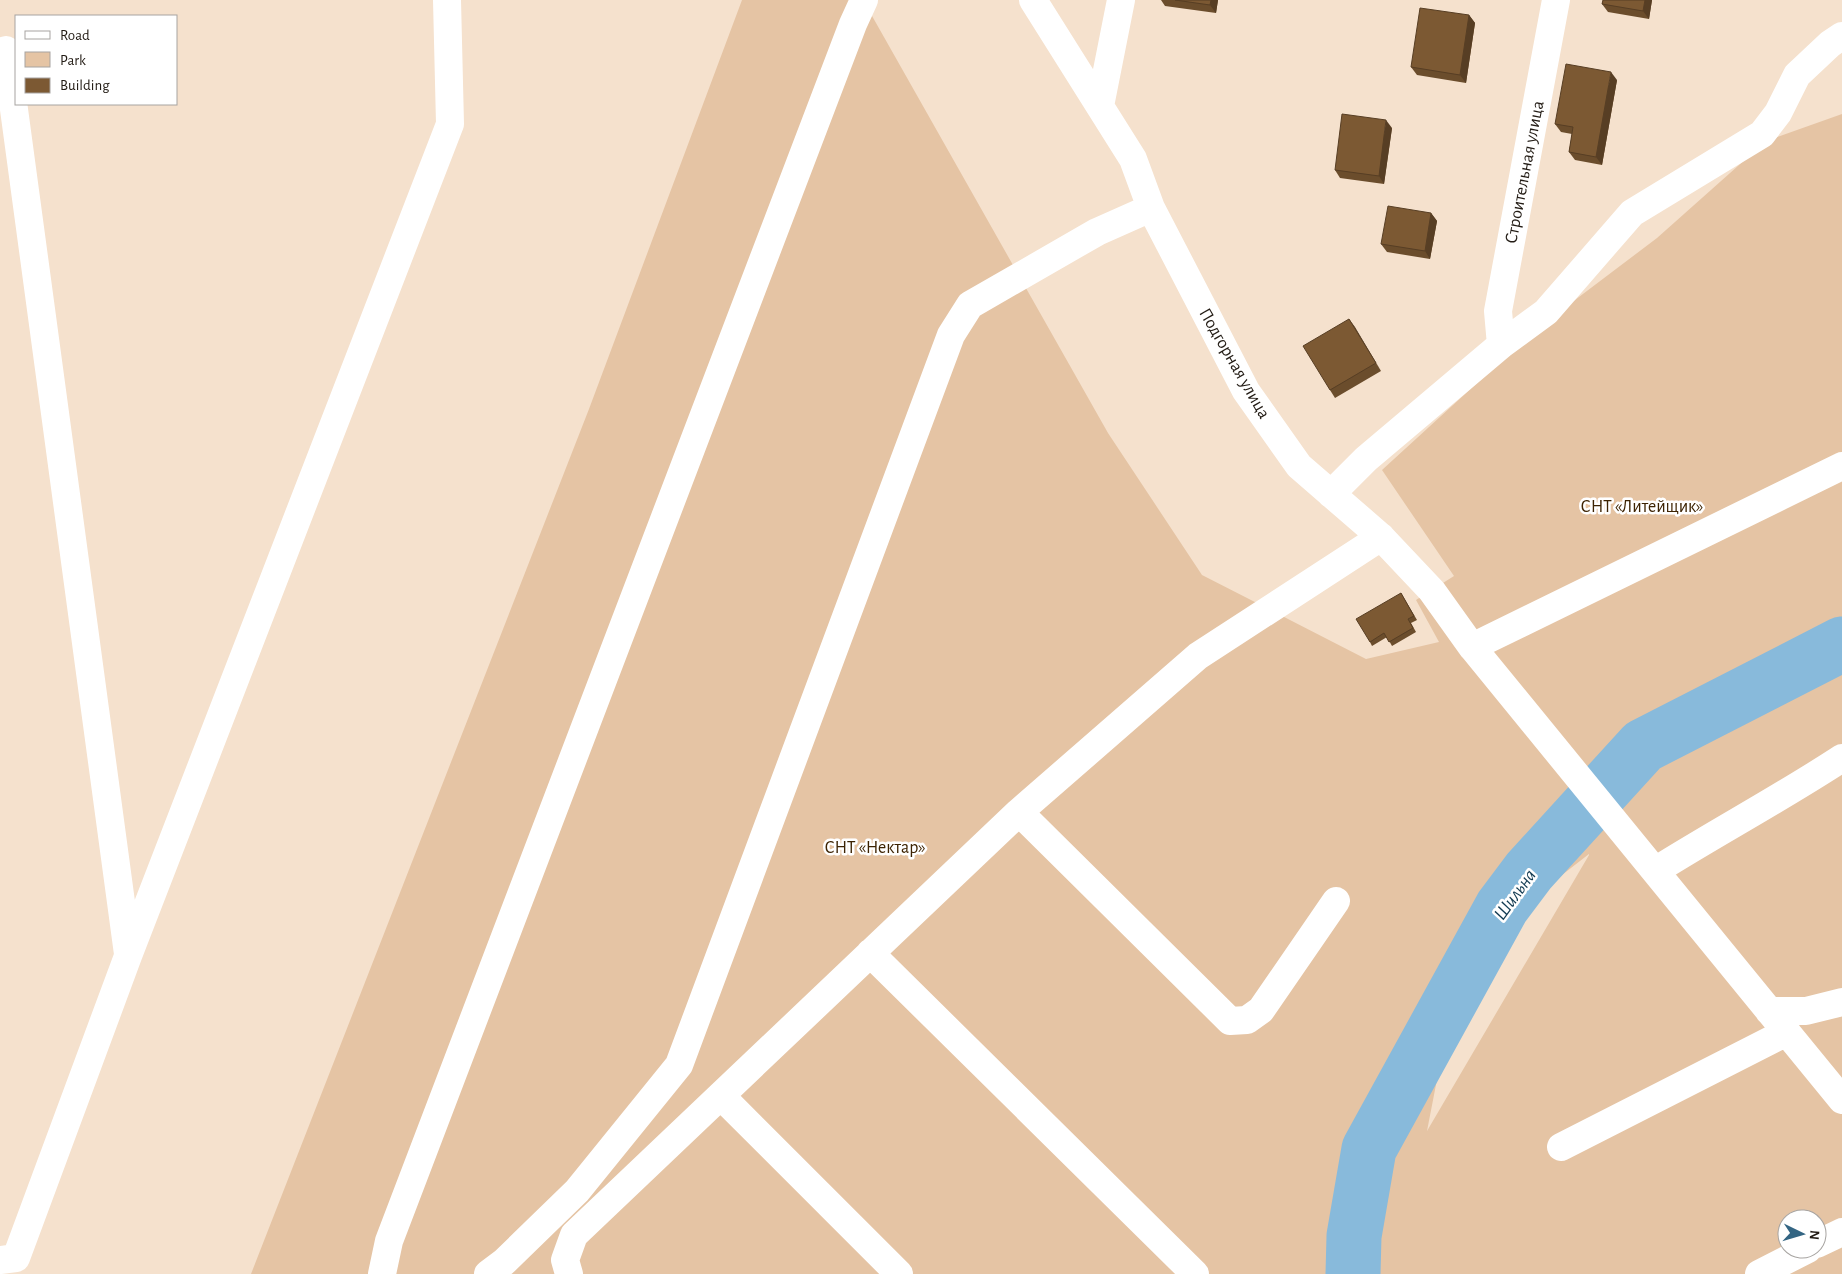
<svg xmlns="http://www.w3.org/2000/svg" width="1842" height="1274" font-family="'Alegreya Sans',sans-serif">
<rect width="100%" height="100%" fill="#f5e1cd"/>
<path fill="#e5c4a4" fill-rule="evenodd" d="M742 0H863L1108 433 1202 575 1366 659 1439 642 1416 600 1454 576 1382 470 1534 331 1657 238 1766 141 1842 114V1274H251L589 409ZM1589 854V855L1427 1131 1440 1064 1509 916ZM1787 1219H1817V1249H1787Z"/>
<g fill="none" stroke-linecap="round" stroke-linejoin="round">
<path stroke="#88badb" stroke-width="55" d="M1353 1274 1354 1236 1369 1149 1502 907 1529 871 1643 746 1842 644"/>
<path stroke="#fff" stroke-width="28" d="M1033 0 1133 159 1151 208 1246 391 1299 466 1381 537 1432 591 1472 647 1842 1100
M6 50 128 954
M1100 106 1121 0
M1501 345 1498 311 1556 0
M1331 494 1366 459 1501 345 1546 312 1632 213 1762 134 1778 113 1797 75 1830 44 1842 36
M1472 647 1842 466
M1019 812 1230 1021 1247 1020 1261 1010 1336 901
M1655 871C1717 832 1781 798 1842 758
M870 953 1195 1274
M1769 1011H1806L1842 1002
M721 1096 899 1274
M1561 1147 1787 1032
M1817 1244 1842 1232
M0 1260 16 1258 128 956 450 124 447 0
M382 1274 389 1241 853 24 864 0
M488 1274 504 1262 577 1191 679 1065 951 335 970 305 1097 232 1151 208
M569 1274 565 1260 574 1235 1019 812 1198 656 1381 537
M1759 1274 1808 1249"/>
</g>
<path fill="#6b4d2c" d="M1161 0H1218L1216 13 1165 6Z
M1603 0H1652L1649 19 1608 12 1602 4Z
M1469 15 1475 23 1466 83 1417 75 1411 67Z
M1617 80 1602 165 1575 160 1569 152 1572 134 1561 132 1555 124Z
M1392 128 1384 184 1340 178 1335 170Z
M1431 213 1437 221 1430 259 1387 252 1381 244Z
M1349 319 1381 371 1335 398 1330 390Z
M1401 593 1417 620 1411 623 1416 632 1392 646 1387 637 1372 646 1370 642Z"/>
<path fill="#573e24" d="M1211 0H1218L1216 13 1210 5Z
M1645 0H1652L1649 19 1643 11Z
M1469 15 1475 23 1466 83 1460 75Z
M1611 72 1617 80 1602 165 1596 157Z
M1386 120 1392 128 1384 184 1379 176Z
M1431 213 1437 221 1430 259 1425 251Z
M1349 319 1355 327 1381 371 1376 363Z"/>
<path fill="#7c5933" stroke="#573e24" d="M1175 0H1211L1210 5Z
M1603 0H1645L1643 11 1602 4Z
M1420 8 1469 15 1460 75 1411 67Z
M1566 64 1611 72 1596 157 1569 152 1573 127 1555 124Z
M1342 114 1386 120 1379 176 1335 170Z
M1388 206 1431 213 1425 251 1381 244Z
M1349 319 1376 363 1330 390 1303 346Z
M1401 593 1414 616 1408 619 1413 628 1389 642 1384 633 1370 642 1356 619Z"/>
<g text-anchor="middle" stroke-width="5" stroke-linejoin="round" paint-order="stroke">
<g font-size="18" fill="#221b14" stroke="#fff">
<text transform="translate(1524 172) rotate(-79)" y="6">Строительная улица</text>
<text transform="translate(1235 363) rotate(60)" y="6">Подгорная улица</text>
</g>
<g font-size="18" fill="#3d2302" stroke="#fff">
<text x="1642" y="512">СНТ «Литейщик»</text>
<text x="875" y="853">СНТ «Нектар»</text>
</g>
<g font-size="19" font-style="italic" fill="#123b52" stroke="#fff">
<text transform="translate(1514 894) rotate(-54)" y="7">Шильна</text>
</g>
</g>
<rect x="15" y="15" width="162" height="90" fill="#ffffff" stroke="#a7a4a1"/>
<rect x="25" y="31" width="25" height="8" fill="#ffffff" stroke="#a7a4a1"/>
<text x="60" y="40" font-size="15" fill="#221b14">Road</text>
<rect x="25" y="52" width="25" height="15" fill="#e5c4a4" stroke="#a7a4a1"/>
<text x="60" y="65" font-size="15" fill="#221b14">Park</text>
<rect x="25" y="78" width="25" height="15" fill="#7c5933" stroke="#a7a4a1"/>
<text x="60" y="90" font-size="15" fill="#221b14">Building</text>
<g transform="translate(1802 1234) rotate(95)"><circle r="24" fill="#ffffff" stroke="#a7a4a1"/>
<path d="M0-4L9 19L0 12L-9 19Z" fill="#336583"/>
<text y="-8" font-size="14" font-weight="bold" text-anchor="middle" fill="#221b14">N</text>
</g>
</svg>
